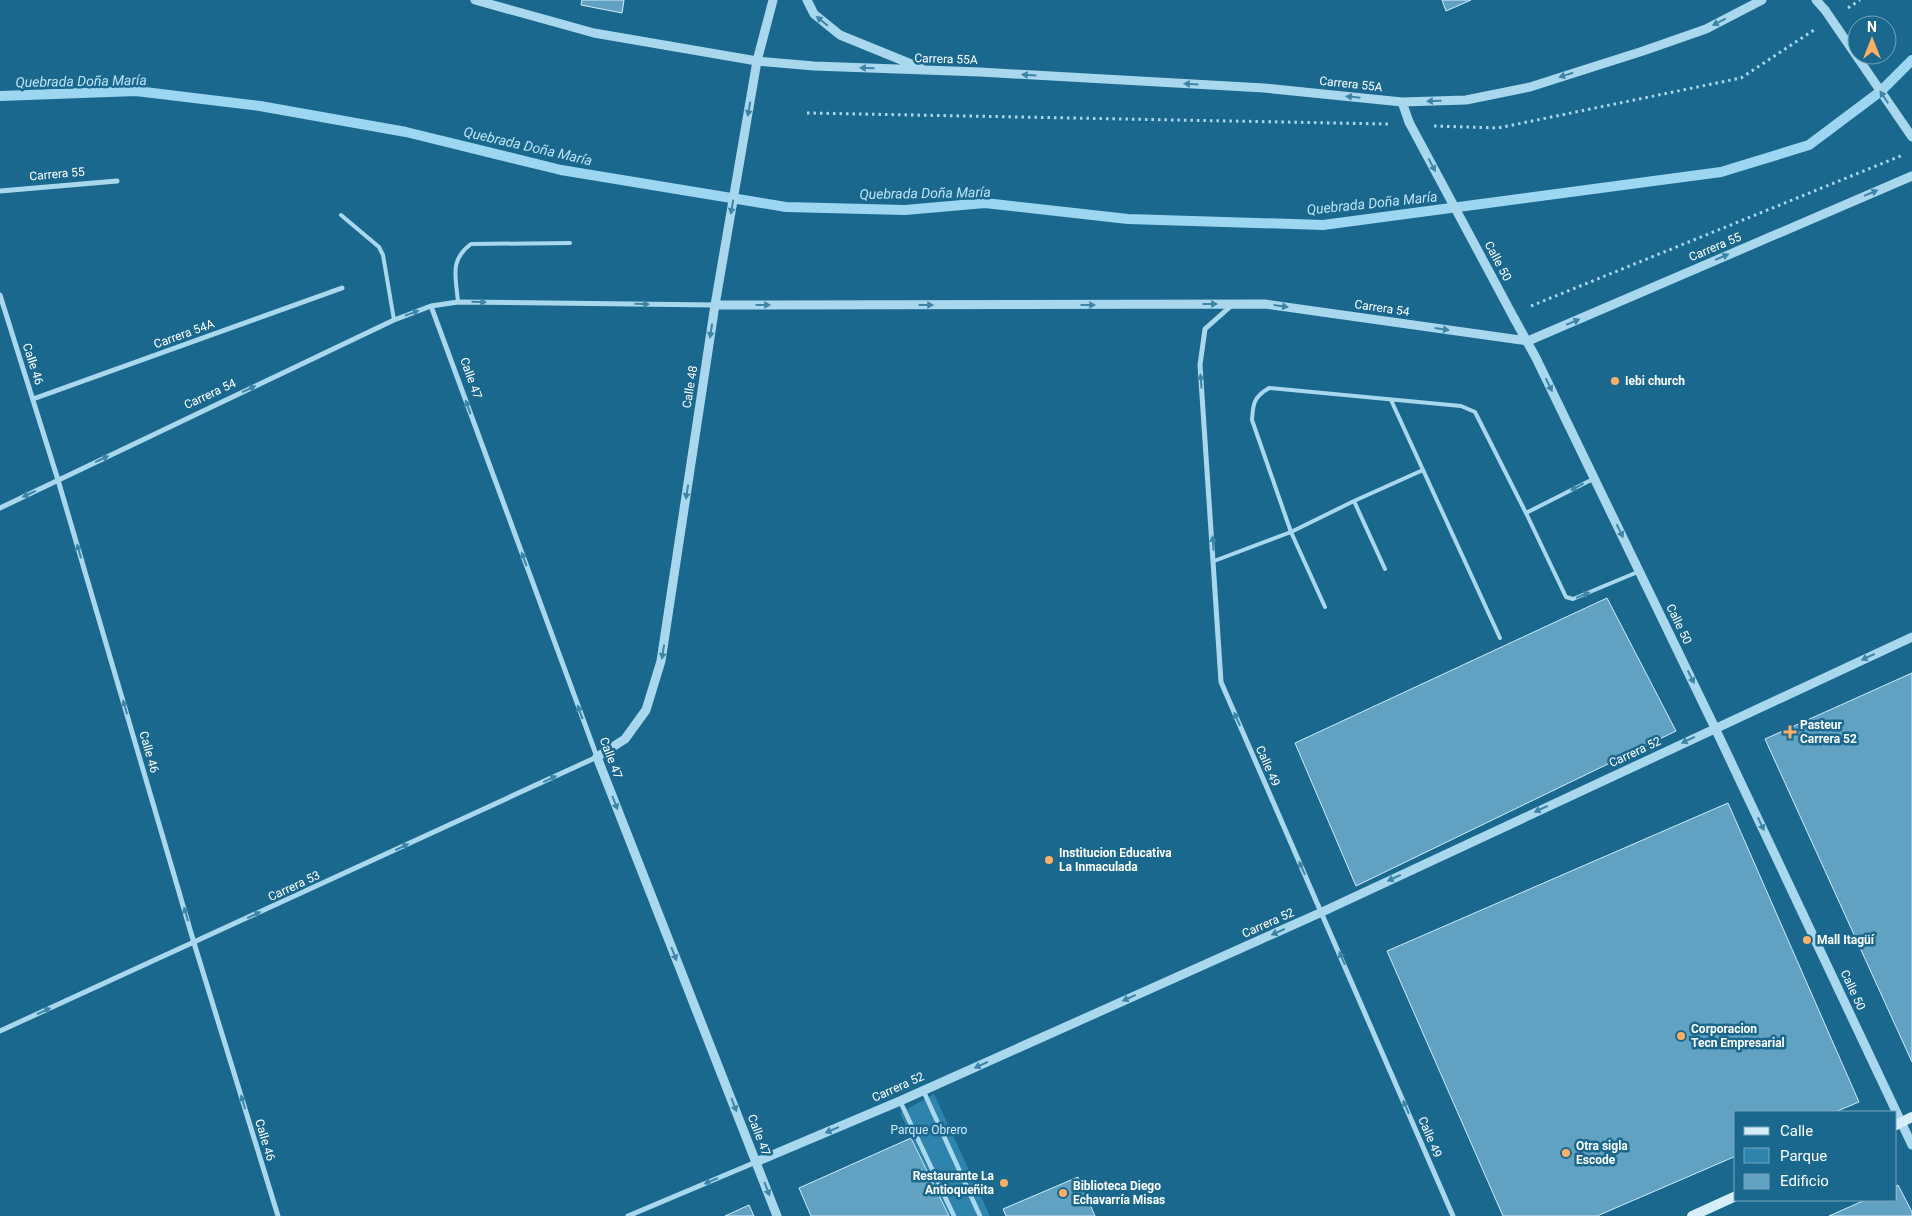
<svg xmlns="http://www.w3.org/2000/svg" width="1912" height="1216" font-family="Roboto,sans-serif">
<rect width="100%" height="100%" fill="#1b688e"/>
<path fill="#2e84ac" d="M934 1094 990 1216H949L900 1113Z"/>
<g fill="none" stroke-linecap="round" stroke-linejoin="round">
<path stroke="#9cd6f0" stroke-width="10" d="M0 96 136 91 260 106 406 132 561 170 786 207 905 210 985 203 1128 219 1323 225 1721 172 1809 145 1881 91 1912 60"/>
</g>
<path fill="#61a2c2" stroke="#cfecfa" d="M582 0H624L622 13 581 5Z
M1442 0H1471L1446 11Z
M1607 598 1676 731 1356 886 1295 743Z
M1912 673V1062L1765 739Z
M1728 803 1859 1102 1835 1112H1736V1156L1597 1216H1503L1387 951Z
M911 1138 949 1216H811L799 1188Z
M1078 1177 1095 1216H1006L1003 1209Z
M1898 1185 1912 1212V1216H1829L1865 1200H1896V1186Z
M749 1205 754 1216H725Z"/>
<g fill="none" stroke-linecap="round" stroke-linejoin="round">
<path stroke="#a9d8ee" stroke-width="3" stroke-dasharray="2.5 4" stroke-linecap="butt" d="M1848 8 1860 0
M807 113 1388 124
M1434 126 1498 128 1741 78 1814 30
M1531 306 1903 155"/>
<path stroke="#a9d8ee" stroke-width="4" d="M341 215 379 247 383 255 394 320
M458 302C456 277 449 260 471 244L570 243
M1391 400 1500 638
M1354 501 1385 569
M1526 513 1595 478
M1214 561 1291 532 1354 501 1423 470
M1325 607 1291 532 1252 420C1253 403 1254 397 1269 388L1461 406 1475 412 1526 513 1566 597 1573 599 1640 571"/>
<path stroke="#a9d8ee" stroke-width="4.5" d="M923 1090 980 1216
M900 1101 954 1216"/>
<path stroke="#a9d8ee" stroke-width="5" d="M0 191 117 181
M0 295 58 480 194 943 278 1216
M1232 305 1205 329 1200 365 1221 682 1453 1216
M33 399 342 288
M0 508 394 320 431 306 458 302 715 305
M0 1031 597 757 431 306
M628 1216 756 1162"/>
<path stroke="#a9d8ee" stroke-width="9" d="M475 0 594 33 757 61 814 66 980 72 1264 88 1402 102 1466 100 1530 87 1643 51 1706 29 1762 0
M773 0 757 61 715 305 661 661 646 710 625 739 597 757 777 1216
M807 0 814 14 840 35 921 68
M1816 0 1825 10
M1402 102 1409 122
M715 305 1265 304 1528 341
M1514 318 1536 358 1715 728 1912 1145
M1528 341 1912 176
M756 1162 900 1101 1322 912 1912 637"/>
<path stroke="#d6eefa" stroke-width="10" d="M1896 1125 1912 1117
M1692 1216 1736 1196"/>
<path stroke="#a9d8ee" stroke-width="9" d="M1825 10 1912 137
M1409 122 1514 318"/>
</g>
<defs><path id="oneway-solid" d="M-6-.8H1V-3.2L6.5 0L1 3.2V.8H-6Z" transform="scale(1.25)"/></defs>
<g fill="#3e84a6">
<use href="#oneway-solid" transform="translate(822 21) rotate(-141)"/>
<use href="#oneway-solid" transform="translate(1719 22) rotate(153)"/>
<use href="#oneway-solid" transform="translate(867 68) rotate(-178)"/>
<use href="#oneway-solid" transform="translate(1029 75) rotate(-177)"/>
<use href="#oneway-solid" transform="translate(1566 75) rotate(163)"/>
<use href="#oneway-solid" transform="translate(1191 84) rotate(-177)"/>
<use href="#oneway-solid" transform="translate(1353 97) rotate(-174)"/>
<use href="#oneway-solid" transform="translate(1884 97) rotate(-124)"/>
<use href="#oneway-solid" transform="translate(1434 101) rotate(178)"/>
<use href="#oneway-solid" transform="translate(749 109) rotate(100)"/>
<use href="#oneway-solid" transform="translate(1432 165) rotate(62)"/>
<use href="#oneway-solid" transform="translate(1871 193) rotate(-23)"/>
<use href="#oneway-solid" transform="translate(732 207) rotate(100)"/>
<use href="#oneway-solid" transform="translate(1722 257) rotate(-23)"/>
<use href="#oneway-solid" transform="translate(479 302) rotate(1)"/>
<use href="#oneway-solid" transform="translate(642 304) rotate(1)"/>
<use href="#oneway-solid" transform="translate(1210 304)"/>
<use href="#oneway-solid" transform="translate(763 305)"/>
<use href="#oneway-solid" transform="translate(926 305)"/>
<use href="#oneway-solid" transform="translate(1088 305)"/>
<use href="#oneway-solid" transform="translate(1281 306) rotate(8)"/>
<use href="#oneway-solid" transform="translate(412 313) rotate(-20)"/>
<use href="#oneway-solid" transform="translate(1573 322) rotate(-23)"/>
<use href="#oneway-solid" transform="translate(1442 329) rotate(8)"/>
<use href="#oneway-solid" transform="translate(711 331) rotate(99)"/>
<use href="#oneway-solid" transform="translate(1201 381) rotate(-94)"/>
<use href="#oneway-solid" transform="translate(1549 385) rotate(64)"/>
<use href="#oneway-solid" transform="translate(249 389) rotate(-25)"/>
<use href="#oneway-solid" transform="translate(468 407) rotate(-110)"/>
<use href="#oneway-solid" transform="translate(102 459) rotate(-25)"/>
<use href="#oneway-solid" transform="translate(1577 487) rotate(152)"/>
<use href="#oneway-solid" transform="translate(687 492) rotate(99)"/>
<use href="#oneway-solid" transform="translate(29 494) rotate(155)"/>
<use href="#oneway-solid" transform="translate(1620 531) rotate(64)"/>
<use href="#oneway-solid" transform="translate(1213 543) rotate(-94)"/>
<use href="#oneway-solid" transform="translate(79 551) rotate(-106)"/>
<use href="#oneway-solid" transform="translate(524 559) rotate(-110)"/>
<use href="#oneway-solid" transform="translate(1583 595) rotate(-22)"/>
<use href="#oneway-solid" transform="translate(663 652) rotate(99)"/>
<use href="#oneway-solid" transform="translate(1868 657) rotate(155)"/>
<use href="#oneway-solid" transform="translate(1691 677) rotate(64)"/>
<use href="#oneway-solid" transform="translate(125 707) rotate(-106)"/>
<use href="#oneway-solid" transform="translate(580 712) rotate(-110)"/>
<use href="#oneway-solid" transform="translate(1237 719) rotate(-114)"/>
<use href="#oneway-solid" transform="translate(1688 740) rotate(155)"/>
<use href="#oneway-solid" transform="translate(550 779) rotate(-25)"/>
<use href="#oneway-solid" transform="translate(615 803) rotate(69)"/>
<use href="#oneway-solid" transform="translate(1541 809) rotate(155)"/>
<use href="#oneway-solid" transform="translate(1761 824) rotate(65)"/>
<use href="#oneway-solid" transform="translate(402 847) rotate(-25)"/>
<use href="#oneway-solid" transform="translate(1302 868) rotate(-114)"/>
<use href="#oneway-solid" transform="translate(1394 878) rotate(155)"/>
<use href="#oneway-solid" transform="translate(186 914) rotate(-106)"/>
<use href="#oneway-solid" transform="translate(254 915) rotate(-25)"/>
<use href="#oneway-solid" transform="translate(1278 932) rotate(156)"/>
<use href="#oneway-solid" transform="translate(674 954) rotate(69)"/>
<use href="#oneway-solid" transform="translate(1342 958) rotate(-113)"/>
<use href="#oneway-solid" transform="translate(1129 998) rotate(156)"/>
<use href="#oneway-solid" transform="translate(44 1011) rotate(-24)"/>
<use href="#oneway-solid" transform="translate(981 1065) rotate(156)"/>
<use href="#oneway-solid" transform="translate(243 1102) rotate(-107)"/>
<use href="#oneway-solid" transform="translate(734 1105) rotate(69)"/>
<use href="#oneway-solid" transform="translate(1406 1107) rotate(-113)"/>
<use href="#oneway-solid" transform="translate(832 1130) rotate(157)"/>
<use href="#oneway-solid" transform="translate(711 1181) rotate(157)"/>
<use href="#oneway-solid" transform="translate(767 1189) rotate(69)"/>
</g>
<g fill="#feaf66" stroke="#1b688e" stroke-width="2">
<circle cx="1615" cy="381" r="5"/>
<path d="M1787.5 724.5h5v5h5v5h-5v5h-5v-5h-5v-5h5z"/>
<circle cx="1049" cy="860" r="5"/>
<circle cx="1807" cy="940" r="5"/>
<circle cx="1681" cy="1036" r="5"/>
<circle cx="1566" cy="1153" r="5"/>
<circle cx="1004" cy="1183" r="5"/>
<circle cx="1063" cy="1193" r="5"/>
</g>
<g text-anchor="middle" stroke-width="5" stroke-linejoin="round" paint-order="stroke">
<g font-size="12" fill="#fff" stroke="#1b688e">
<text transform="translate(946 59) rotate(2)" y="4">Carrera 55A</text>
<text transform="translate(1351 84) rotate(6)" y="4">Carrera 55A</text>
<text transform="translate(57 174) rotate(-5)" y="4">Carrera 55</text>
<text transform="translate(1715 247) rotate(-23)" y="4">Carrera 55</text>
<text transform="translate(1498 261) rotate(62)" y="4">Calle 50</text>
<text transform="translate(1382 308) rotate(8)" y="4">Carrera 54</text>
<text transform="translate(184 334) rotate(-20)" y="4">Carrera 54A</text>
<text transform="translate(33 364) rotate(72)" y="4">Calle 46</text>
<text transform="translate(471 378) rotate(70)" y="4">Calle 47</text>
<text transform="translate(690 387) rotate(-81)" y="4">Calle 48</text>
<text transform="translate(210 394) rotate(-25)" y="4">Carrera 54</text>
<text transform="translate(1679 624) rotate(64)" y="4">Calle 50</text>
<text transform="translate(149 752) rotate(74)" y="4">Calle 46</text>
<text transform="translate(1635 752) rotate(-25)" y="4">Carrera 52</text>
<text transform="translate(611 758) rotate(69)" y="4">Calle 47</text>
<text transform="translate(1268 766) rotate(66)" y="4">Calle 49</text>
<text transform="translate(294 886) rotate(-25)" y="4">Carrera 53</text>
<text transform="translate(1268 923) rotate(-24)" y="4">Carrera 52</text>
<text transform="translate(1853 990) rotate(65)" y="4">Calle 50</text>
<text transform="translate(898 1087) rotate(-24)" y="4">Carrera 52</text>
<text transform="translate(759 1135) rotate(69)" y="4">Calle 47</text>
<text transform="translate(1430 1137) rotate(67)" y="4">Calle 49</text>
<text transform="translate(265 1140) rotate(73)" y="4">Calle 46</text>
</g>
<g font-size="12" font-weight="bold" fill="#fff" stroke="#1b688e" text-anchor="start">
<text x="1625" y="385">Iebi church</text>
<text x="1800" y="729">Pasteur<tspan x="1800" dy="14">Carrera 52</tspan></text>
<text x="1059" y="857">Institucion Educativa<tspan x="1059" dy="14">La Inmaculada</tspan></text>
<text x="1817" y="944">Mall Itagüí</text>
<text x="1691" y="1033">Corporacion<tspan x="1691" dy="14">Tecn Empresarial</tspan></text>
<text x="1576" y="1150">Otra sigla<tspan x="1576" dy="14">Escode</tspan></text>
<text x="994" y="1180" text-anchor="end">Restaurante La<tspan x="994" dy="14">Antioqueñita</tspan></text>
<text x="1073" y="1190">Biblioteca Diego<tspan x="1073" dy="14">Echavarría Misas</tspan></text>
</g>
<g font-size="12" fill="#cfecfa" stroke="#1b688e">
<text x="929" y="1134">Parque Obrero</text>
</g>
<g font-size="14" font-style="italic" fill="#bce4f6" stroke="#1b688e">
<text transform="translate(81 81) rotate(-1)" y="5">Quebrada Doña María</text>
<text transform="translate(528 146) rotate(13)" y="5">Quebrada Doña María</text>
<text transform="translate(925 193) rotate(-1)" y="5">Quebrada Doña María</text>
<text transform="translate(1372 203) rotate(-6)" y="5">Quebrada Doña María</text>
</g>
</g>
<rect x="1734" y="1111" width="162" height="90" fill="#1b688e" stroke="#76a4bb"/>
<rect x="1744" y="1127" width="25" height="8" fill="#d6eefa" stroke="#76a4bb"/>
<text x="1780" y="1136" font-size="15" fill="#ffffff">Calle</text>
<rect x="1744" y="1148" width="25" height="15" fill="#2e84ac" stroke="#76a4bb"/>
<text x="1780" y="1161" font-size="15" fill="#ffffff">Parque</text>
<rect x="1744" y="1174" width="25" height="15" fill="#61a2c2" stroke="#76a4bb"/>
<text x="1780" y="1186" font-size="15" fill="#ffffff">Edificio</text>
<g transform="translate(1872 40)"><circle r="24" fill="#1b688e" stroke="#76a4bb"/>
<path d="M0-4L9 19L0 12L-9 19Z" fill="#feaf66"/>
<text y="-8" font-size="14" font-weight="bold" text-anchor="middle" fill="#ffffff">N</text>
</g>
</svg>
